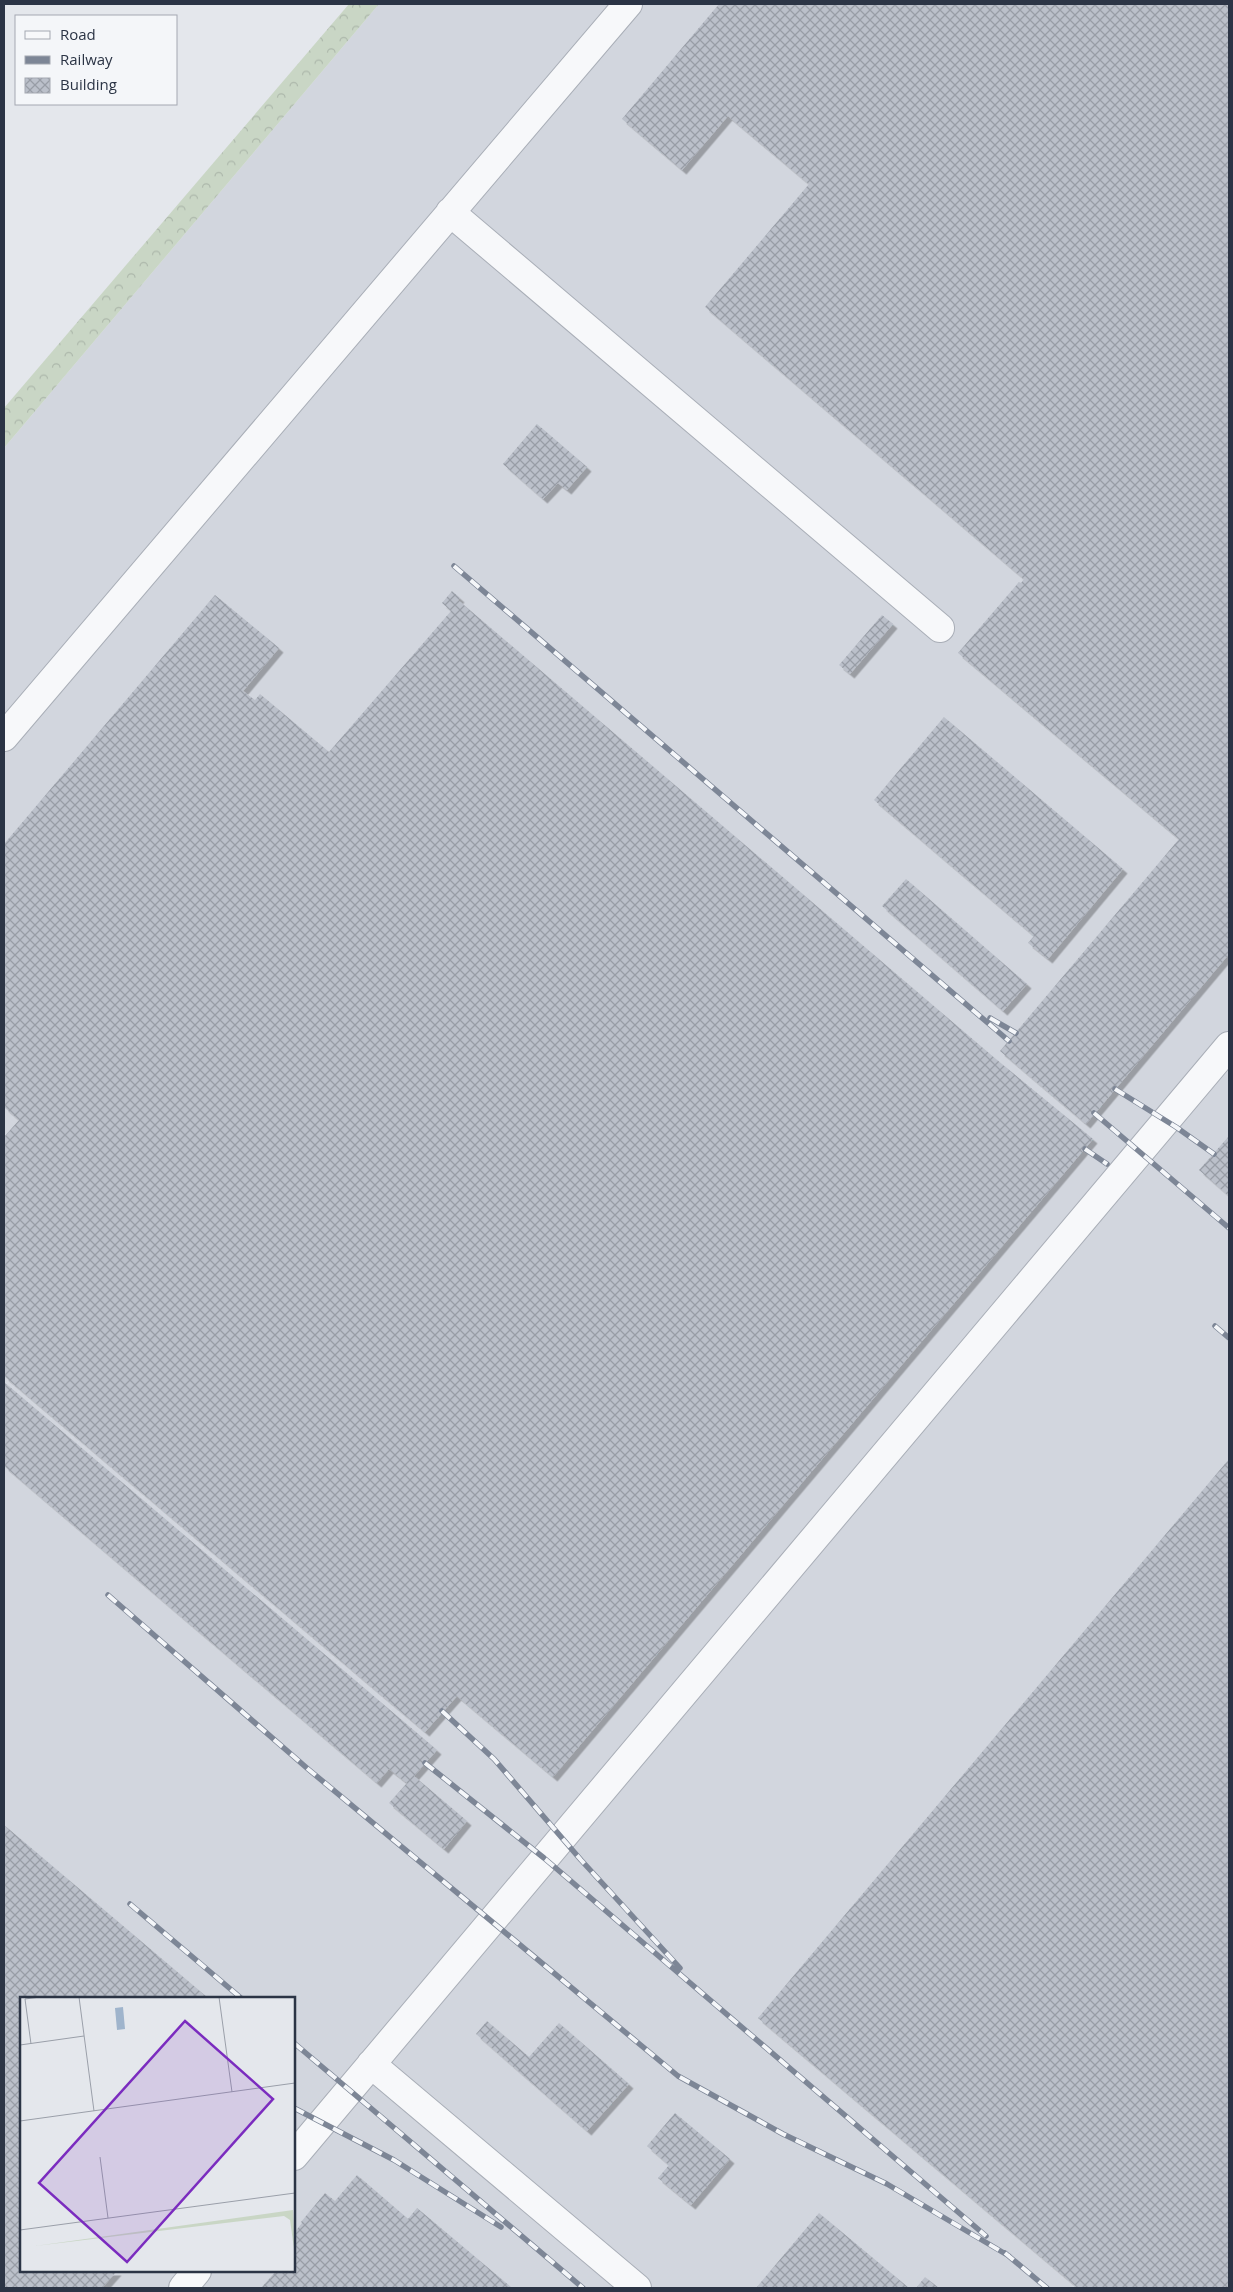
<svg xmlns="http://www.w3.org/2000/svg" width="1233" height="2292" font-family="'Open Sans',sans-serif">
<defs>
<pattern id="forest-crowns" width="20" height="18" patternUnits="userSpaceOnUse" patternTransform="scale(1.25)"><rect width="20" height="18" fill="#c9d6c5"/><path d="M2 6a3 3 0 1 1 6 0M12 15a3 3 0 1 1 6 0" fill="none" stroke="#adb8ab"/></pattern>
<pattern id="building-cross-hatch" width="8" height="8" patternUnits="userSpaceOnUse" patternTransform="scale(1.25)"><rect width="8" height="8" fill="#bbc0ca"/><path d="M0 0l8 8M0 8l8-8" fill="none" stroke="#989da6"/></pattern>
<filter id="shadow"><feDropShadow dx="4.5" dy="4.5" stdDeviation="0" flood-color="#0004"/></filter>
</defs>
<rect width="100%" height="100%" fill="#e4e7ec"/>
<path fill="#d2d6de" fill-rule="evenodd" d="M379 4H1229V2288H4V448ZM21 1998H294V2271H21Z"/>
<path fill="url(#forest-crowns)" d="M349 4H379L4 448V408Z"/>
<path fill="url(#building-cross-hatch)" filter="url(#shadow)" d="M719 4H1229V954L1086 1124 1000 1051 1179 839 958 653 1019 582 1021 583 1024 579 705 307 809 184 728 116 682 170 622 119Z
M537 424 587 467 567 490 558 483 543 499 503 464Z
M452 591 460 598 458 600 997 1060 1093 1139 553 1777 457 1696 425 1732 4 1376V1137L19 1120 4 1107V844L215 595 279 648 243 691 255 700 260 694 329 752 451 611 442 603Z
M882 615 893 624 850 674 839 665Z
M944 717 1123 869 1048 959 1028 943 1034 936 874 800Z
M906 879 1027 984 1003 1011 882 906Z
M1229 1136V1196L1199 1170Z
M4 1382 437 1750 414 1776 467 1821 444 1849 389 1803 407 1783 389 1769 377 1783 4 1466Z
M1229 1459V2288H1078L758 2018Z
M4 1825 208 1998H21V2271H117L102 2288H4Z
M487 2021 529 2057 559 2023 629 2084 587 2131 476 2034Z
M675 2113 730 2159 691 2205 658 2178 669 2165 647 2146Z
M357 2175 408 2219 417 2208 512 2288H261L276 2271H294V2233L302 2223 301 2222 325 2193 335 2201Z
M819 2213 909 2288H756Z
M925 2277 939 2288H916Z"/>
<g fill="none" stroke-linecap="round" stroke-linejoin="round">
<defs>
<path id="minor" d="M450 212 940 628
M4 737 628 4
M371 2064 637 2288
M294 2156 1229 1046
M183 2288 197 2271"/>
</defs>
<use href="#minor" stroke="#a9aeb7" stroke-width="30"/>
<use href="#minor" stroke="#f7f8fa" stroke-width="28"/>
<defs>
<path id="rail" d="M454 566 1009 1041
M990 1018 1016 1033
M1115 1089 1176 1127 1214 1154
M1094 1113 1229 1228
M1085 1149 1107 1164
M1215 1326 1229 1338
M108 1595 308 1769 678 2076 783 2134 887 2184 1009 2256
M442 1711 494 1759 581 1860 680 1968
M425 1763 544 1858 986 2236
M130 1904 241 1998
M294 2043 583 2288
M294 2108 394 2160 501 2227
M1005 2253 1047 2288"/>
</defs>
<use href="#rail" stroke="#7d8696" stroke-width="5.5"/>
<use href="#rail" stroke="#f4f6f9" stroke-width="4" stroke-dasharray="11" stroke-linecap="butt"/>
</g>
<g transform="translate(20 1997)">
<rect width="275" height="275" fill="#e4e7ec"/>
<path d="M273 213 275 259 270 223 264 219 15 249Z" fill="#c9d6c5"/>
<path d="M103 10 105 32 97 33 95 11Z" fill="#9fb4cc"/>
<path fill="none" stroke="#9a9fa9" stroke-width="1" d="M59 0 74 114M199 0 212 95M11 47 5 2 20 0M0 48 64 39M0 124 275 86M80 160 88 221M0 233 275 196"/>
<path fill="#7b2cbf" fill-opacity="0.15" stroke="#7b2cbf" stroke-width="2.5" d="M165 24 253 102 107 265 19 186Z"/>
<rect width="275" height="275" fill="none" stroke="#2b3445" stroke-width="2.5"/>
</g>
<rect width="1233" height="2292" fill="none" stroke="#2b3445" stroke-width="10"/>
<rect x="15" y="15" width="162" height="90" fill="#f4f6f9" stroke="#a4a8b1"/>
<rect x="25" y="31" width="25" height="8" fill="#f7f8fa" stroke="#a4a8b1"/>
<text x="60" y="40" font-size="15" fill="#2b3445">Road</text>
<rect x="25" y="56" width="25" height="8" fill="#7d8696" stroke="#a4a8b1"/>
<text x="60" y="65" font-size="15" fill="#2b3445">Railway</text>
<rect x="25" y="78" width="25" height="15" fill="url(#building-cross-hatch)" stroke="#a4a8b1"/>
<text x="60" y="90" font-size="15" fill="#2b3445">Building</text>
</svg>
